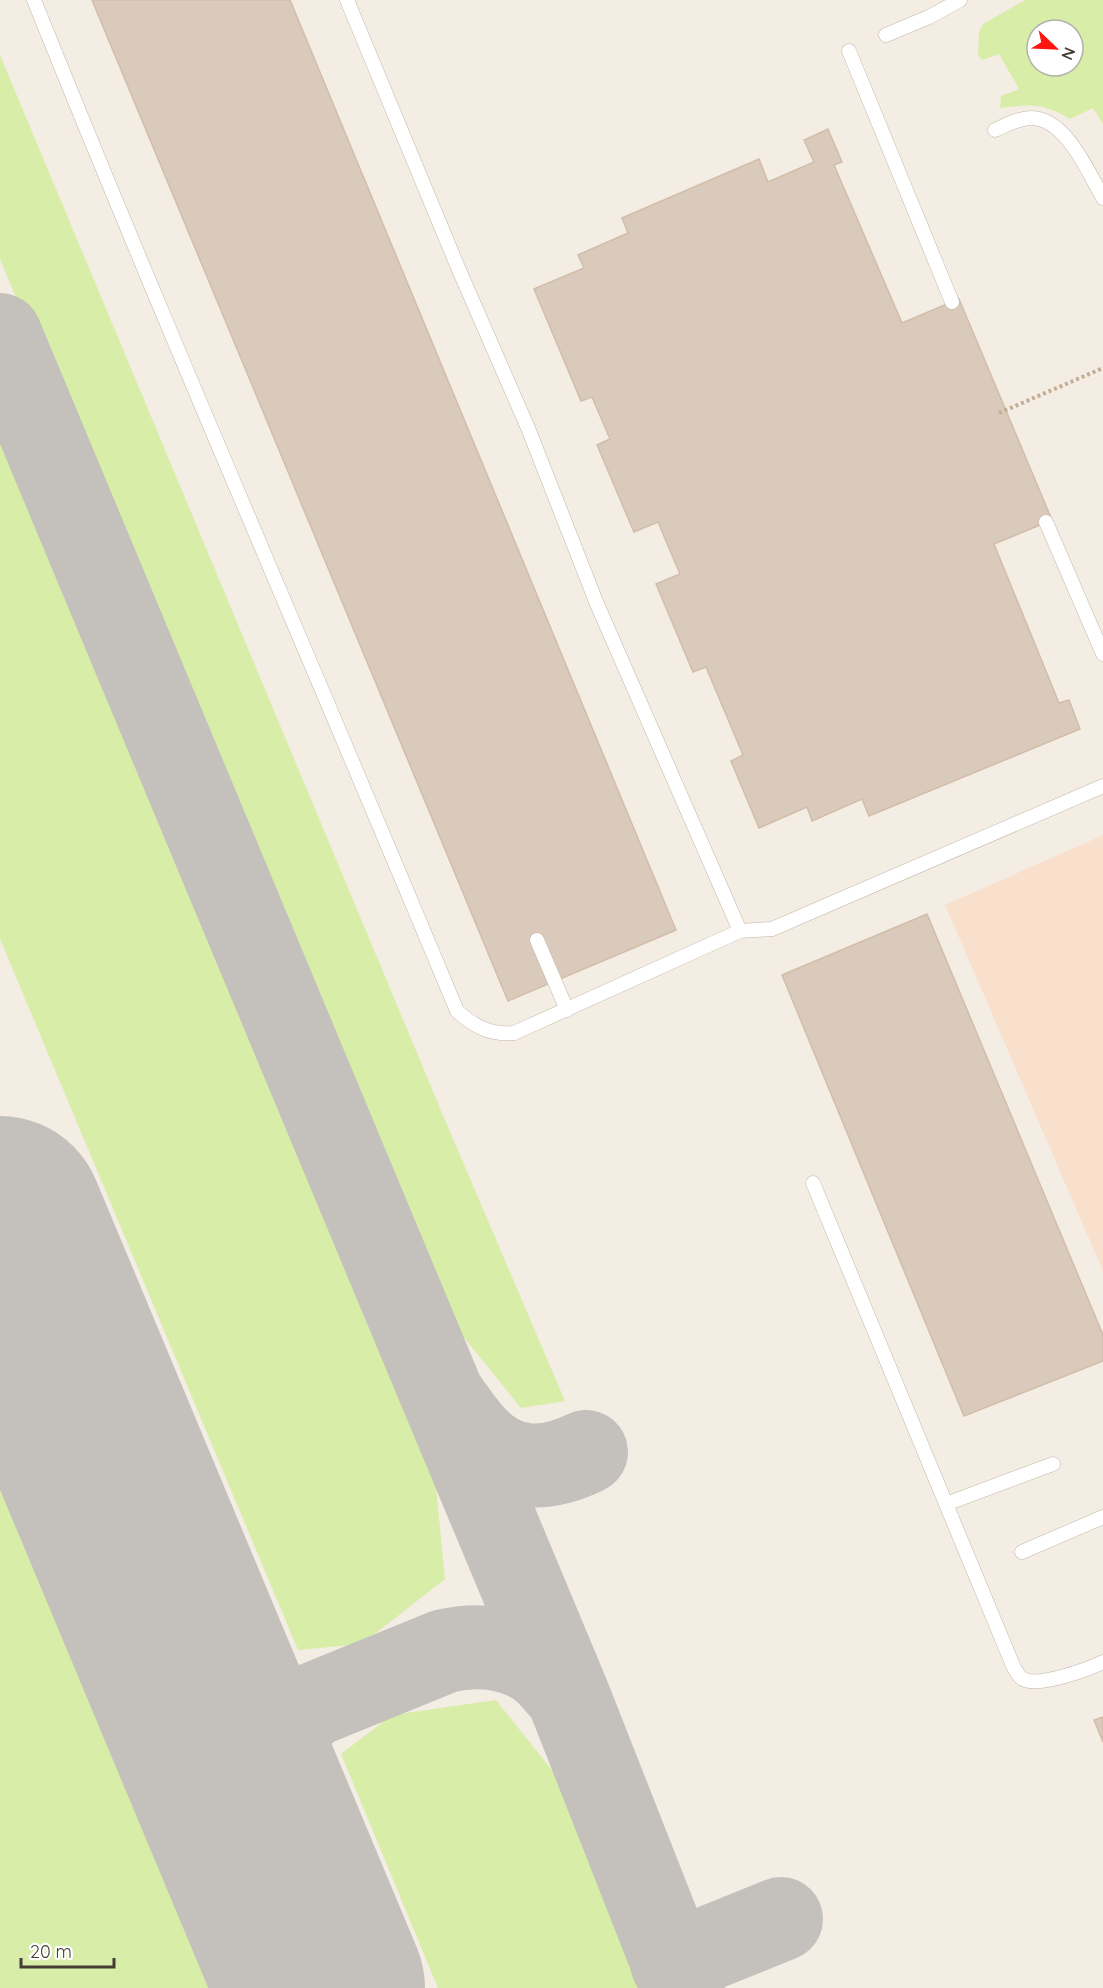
<svg xmlns="http://www.w3.org/2000/svg" width="1103" height="1988" font-family="Quicksand,sans-serif">
<rect width="100%" height="100%" fill="#f4ede4"/>
<path fill="#f9e0cc" d="M1103 835V1271L945 905Z"/>
<path fill="#d7eda8" fill-rule="evenodd" d="M1025 0H1103V124L1093 108 1070 119C1043 103 1031 104 1000 108L1001 96 1019 89 999 54 982 60 978 55 979 32 983 24ZM1037 30H1073V66H1037Z
M0 55 445 1120 565 1401 521 1408 449 1319 371 1153 0 259Z
M0 410 383 1327 434 1466 445 1579 362 1644 298 1650 0 939Z
M0 1488 211 1988H0Z
M496 1700 567 1789 624 1904 659 1988H438L341 1754 392 1715Z"/>
<g fill="none" stroke-linecap="round" stroke-linejoin="round">
<path stroke="#c4c1bc" stroke-width="84" d="M0 335 568 1696 683 1988
M445 1399C454 1412 463 1425 474 1437 507 1472 545 1472 586 1452
M183 1658C218 1694 259 1714 310 1706
M251 1821 256 1789 266 1763 287 1730 310 1706 445 1651C480 1643 522 1647 549 1674 555 1681 561 1688 568 1696
M672 1963 781 1919"/>
<path stroke="#c4c1bc" stroke-width="208" d="M0 1220 321 1988"/>
</g>
<path fill="#dacabb" stroke="#d2bdab" stroke-width="1.5" d="M92 0H290L676 930 508 1001Z
M828 129 842 162 834 165 902 323 959 299 1052 520 994 544 1059 703 1069 700 1080 729 869 816 862 799 812 821 807 807 759 828 731 761 743 755 706 667 693 672 656 584 680 574 658 522 634 532 597 445 610 439 592 397 581 401 534 289 584 268 578 255 628 233 622 218 759 159 768 182 814 162 804 140Z
M927 914 1103 1335V1361L964 1416 782 975Z
M1103 1717V1742L1094 1720Z"/>
<g fill="none" stroke-linecap="round" stroke-linejoin="round">
<defs>
<path id="service" d="M34 0C170 339 317 674 457 1011 475 1027 490 1035 514 1033L740 931 597 604 528 428 459 270 347 0
M886 35 929 17 960 0
M849 51 952 302
M995 130C1006 125 1019 118 1031 118 1066 118 1088 172 1103 198
M1046 522 1103 654
M740 931 772 929 1103 786
M537 940 567 1010
M813 1183 1014 1668C1017 1672 1019 1677 1023 1679 1038 1688 1088 1669 1103 1662
M946 1504 1053 1464
M1022 1552 1103 1517"/>
</defs>
<use href="#service" stroke="#c3b6a8" stroke-width="15"/>
<path stroke="#c4ad95" stroke-width="4" stroke-dasharray="3 3" stroke-linecap="butt" d="M999 413 1103 368"/>
<use href="#service" stroke="#fff" stroke-width="14"/>
</g>
<g transform="translate(1055 48) rotate(113)"><circle r="28" fill="#ffffff" stroke="#b5b1ad" stroke-width="1.5"/>
<path d="M0-4.5L10 22L0 15L-10 22Z" fill="#ff1410"/>
<text y="-9" font-size="16" font-weight="bold" text-anchor="middle" fill="#473c33">N</text>
</g>
<path d="M21 1958v9h93v-9" fill="none" stroke="#473c33" stroke-width="3"/>
<text x="30" y="1958" font-size="18" fill="#473c33" stroke="#ffffff" stroke-width="4.5" paint-order="stroke">20 m</text>
</svg>
